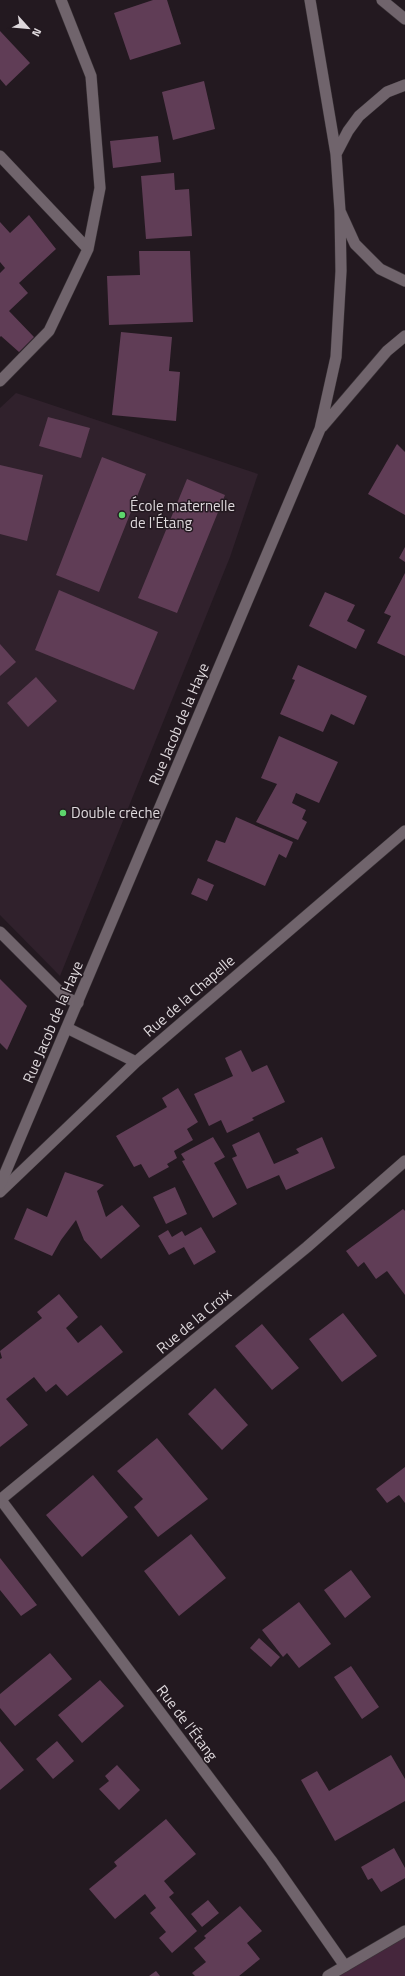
<svg xmlns="http://www.w3.org/2000/svg" width="405" height="1976" font-family="'Titillium Web',sans-serif">
<rect width="100%" height="100%" fill="#231920"/>
<path fill="#30212c" d="M16 393 258 474 230 557 60 976 0 915V408Z"/>
<path fill="#45263c" d="M405 1931V1976H327Z"/>
<path fill="#603d56" d="M153 0H167L181 44 130 60 114 13Z
M0 31 30 63 6 86 0 79Z
M204 81 215 129 173 140 162 92Z
M158 136 161 162 113 168 110 141Z
M174 173 175 190 189 189 192 236 146 239 141 176Z
M29 215 56 249 19 283 28 293 9 311 34 337 19 352 1 336 0 337V273L5 268 0 262V222L10 233Z
M139 251H190L193 322 109 325 107 276 140 275Z
M121 332 172 337 169 371 180 372 176 421 112 415Z
M48 417 90 428 81 458 39 446Z
M397 444 405 452V515L368 494Z
M102 457 146 474 99 592 56 575Z
M0 465 43 475 27 541 0 534Z
M187 479 225 495 177 613 138 598Z
M405 547V562L399 558Z
M405 573V656L377 643 391 616 384 613Z
M59 590 158 632 134 690 35 650Z
M325 592 355 605 347 621 365 630 356 649 309 626Z
M0 644 16 662 0 676Z
M298 665 367 696 354 725 331 714 323 732 280 714 295 680 292 679Z
M36 677 57 701 28 727 7 703Z
M279 736 338 762 319 803 296 793 292 803 306 810 302 819 307 822 298 840 256 822 277 784 261 778Z
M236 817 293 842 286 858 279 854 265 886 207 861 216 840 225 843Z
M198 878 214 885 207 901 191 894Z
M0 979 27 1006 7 1050 0 1043Z
M241 1050 252 1072 267 1065 285 1102 252 1118 254 1120 227 1133 221 1120 209 1126 194 1094 233 1076 225 1058Z
M178 1088 198 1122 187 1129 193 1140 174 1151 177 1158 167 1164 169 1167 149 1178 141 1164 134 1167 116 1136 167 1107 162 1098Z
M259 1132 274 1164 299 1153 296 1149 322 1137 335 1168 286 1190 279 1175 247 1189 232 1158 237 1156 232 1145Z
M213 1137 225 1157 214 1163 237 1204 213 1218 182 1161 185 1160 181 1154Z
M65 1172 104 1185 97 1191 106 1217 122 1205 140 1226 101 1259 84 1240 76 1220 61 1240 52 1256 14 1239 27 1208 47 1217Z
M175 1187 187 1214 166 1224 153 1197Z
M403 1209 405 1211V1295L387 1271 376 1279 364 1262 358 1267 346 1251Z
M201 1227 216 1252 194 1265 184 1247 169 1255 158 1236 168 1230 172 1237 182 1231 185 1236Z
M59 1294 78 1317 66 1328 78 1343 101 1325 123 1352 67 1396 56 1384 46 1392 34 1377 6 1399 28 1425 0 1447V1359L2 1358 0 1351 42 1318 37 1312Z
M343 1313 377 1356 342 1382 309 1339Z
M262 1324 299 1368 272 1390 235 1346Z
M215 1388 248 1425 222 1450 188 1414Z
M157 1438 208 1499 158 1537 134 1507 143 1499 117 1471Z
M405 1467V1503L399 1495 387 1503 376 1489Z
M93 1475 128 1517 82 1557 46 1515Z
M191 1534 226 1578 179 1616 144 1571Z
M0 1558 37 1605 21 1616 0 1590Z
M351 1570 371 1597 345 1618 324 1590Z
M299 1602 331 1644 299 1668 287 1653 283 1657 262 1630Z
M259 1638 280 1657 271 1667 250 1648Z
M50 1653 72 1679 15 1726 0 1708V1694Z
M351 1666 379 1707 362 1719 334 1677Z
M100 1680 124 1706 82 1743 58 1715Z
M0 1741 24 1770 0 1790Z
M57 1741 74 1761 53 1779 36 1759Z
M391 1755 405 1779V1801L335 1841 301 1780 317 1771 329 1791Z
M117 1765 140 1790 119 1810 99 1789 109 1781 105 1776Z
M166 1819 196 1854 164 1881 174 1893 169 1897 197 1931 172 1953 159 1938 166 1932 150 1913 156 1908 145 1894 115 1919 89 1889 117 1866 114 1862Z
M394 1848 405 1868V1878L381 1892 372 1878 368 1880 361 1867Z
M208 1900 219 1913 202 1927 191 1914Z
M240 1906 262 1931 247 1943 260 1959 239 1976H195L192 1973 206 1962 194 1948 206 1938 204 1936Z
M156 1971 160 1976H149Z"/>
<g fill="none" stroke-linecap="round" stroke-linejoin="round">
<defs>
<path id="service" d="M328 1976 345 1966"/>
<path id="minor" d="M0 156 88 249
M0 381 49 331 88 249 100 188 91 76 61 0
M0 932 65 997 78 1003
M67 1028 136 1062
M0 1192 136 1062 405 831
M0 1500 307 1247 405 1161
M1 1500 271 1860 345 1966 405 1931"/>
<path id="secondary" d="M310 0 336 154
M382 0 405 19
M405 85 387 92 359 116 348 131 336 154 340 211 355 244 380 269 405 281
M322 427 387 351 405 336
M0 1185 320 429 336 357 341 271 340 211"/>
</defs>
<use href="#service" stroke="#3a3337" stroke-width="12"/>
<use href="#minor" stroke="#3a3337" stroke-width="12"/>
<use href="#secondary" stroke="#3a3337" stroke-width="12"/>
<use href="#service" stroke="#70646c" stroke-width="11"/>
<use href="#minor" stroke="#70646c" stroke-width="11"/>
<use href="#secondary" stroke="#70646c" stroke-width="11"/>
</g>
<g fill="#5dd56c" stroke="#231920" stroke-width="1.5">
<circle cx="122" cy="515" r="4"/>
<circle cx="63" cy="813" r="4"/>
</g>
<g text-anchor="middle" stroke-width="3" stroke-linejoin="round" paint-order="stroke">
<g font-size="15" fill="#ded8dc" stroke="#231920" text-anchor="start">
<text x="130" y="511">École maternelle<tspan x="130" dy="17">de l'Étang</tspan></text>
<text x="71" y="818">Double crèche</text>
</g>
<g font-size="15" fill="#ded8dc" stroke="#231920">
<text transform="translate(179 724) rotate(-67)" y="5">Rue Jacob de la Haye</text>
<text transform="translate(189 996) rotate(-41)" y="5">Rue de la Chapelle</text>
<text transform="translate(53 1022) rotate(-67)" y="5">Rue Jacob de la Haye</text>
<text transform="translate(194 1321) rotate(-40)" y="5">Rue de la Croix</text>
<text transform="translate(187 1723) rotate(53)" y="5">Rue de l'Étang</text>
</g>
</g>
<g transform="translate(28 28) rotate(117)" stroke="#231920" stroke-width="3" paint-order="stroke">
<path d="M0-3L7 15L0 10L-7 15Z" fill="#ded8dc"/>
<text y="-6" font-size="11" font-weight="bold" text-anchor="middle" fill="#ded8dc">N</text>
</g>
</svg>
